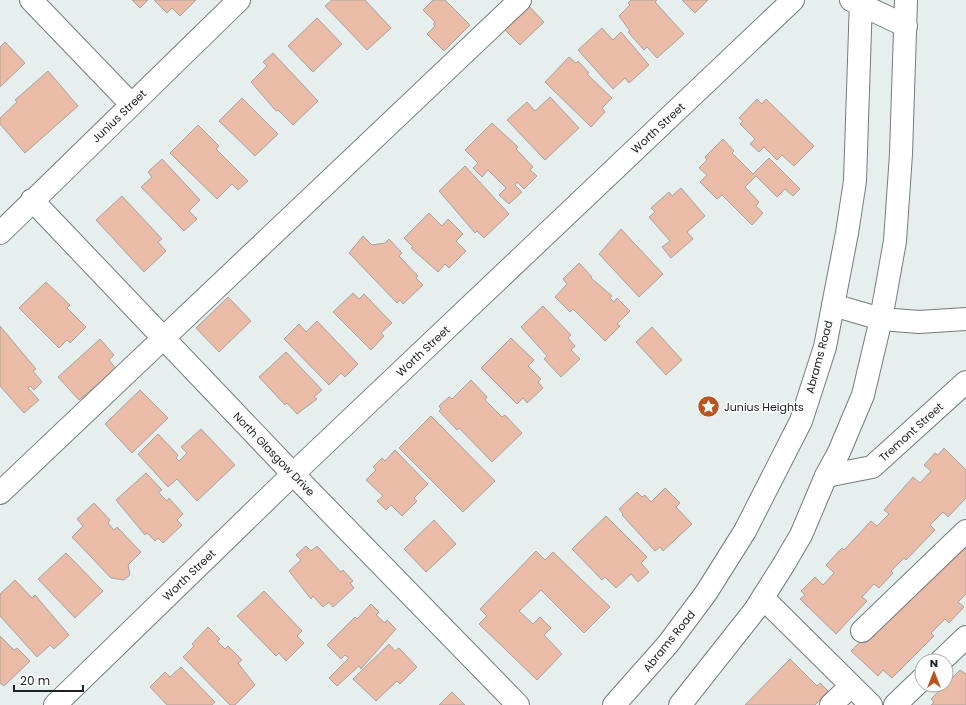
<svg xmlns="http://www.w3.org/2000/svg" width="966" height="705" font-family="Poppins,sans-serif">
<rect width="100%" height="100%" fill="#e6eeee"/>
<path fill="#eabba6" stroke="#a9a3a0" d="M132 0H148L140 8Z
M154 0H196L180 16 172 8 167 13Z
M332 0H365L391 28 367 50 325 6Z
M433 0H445L470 25 444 51 427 34 435 26 433 24 435 22 423 10Z
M631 0H657L655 2 684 34 657 58 647 47 644 50 628 32 630 31 619 16 630 5 628 3Z
M682 0H708L695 13Z
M524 1 544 22 520 45 500 25Z
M317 18 342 44 313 72 288 46Z
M602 28 613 40 621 32 649 65 629 83 625 78 613 89 578 50Z
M5 42 25 63 0 87V47Z
M273 53 318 101 293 125 278 110 276 111 251 82 267 66 263 62Z
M569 57 576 63 578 61 589 73 587 74 612 98 602 108 605 112 591 127 545 82Z
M48 71 78 106 25 153 0 124V118L17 102 15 100Z
M550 97 579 128 545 160 507 120 527 102 535 111Z
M242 98 278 134 255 156 219 121Z
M757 99 762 104 766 99 814 146 794 166 782 155 777 160 764 147 759 152 750 144 755 139 740 124 743 121 739 118Z
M492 123 518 147 516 149 533 167 530 170 537 176 524 189 517 182 515 185 522 192 509 204 499 195 506 188 488 170 482 177 473 168 478 163 465 150Z
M198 125 219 146 216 149 248 181 238 190 232 184 217 199 170 153Z
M723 139 734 151 732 153 753 174 769 158 800 189 793 196 785 189 777 197 756 176 745 187 759 202 756 206 763 213 752 225 722 195 717 199 700 182 707 175 699 168 707 160 705 157Z
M162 159 200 200 189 211 197 219 184 231 141 187 152 177 148 172Z
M465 166 509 214 484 238 477 231 475 233 439 191Z
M681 188 705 216 687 232 693 239 671 258 662 247 670 241 649 217 655 212 651 208 669 192 672 196Z
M122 196 162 239 158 242 166 251 144 272 96 220Z
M429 213 442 226 448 219 463 234 456 241 466 251 449 268 445 264 438 272 411 248 413 247 404 238Z
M621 229 663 274 639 297 599 254Z
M363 236 372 245 385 243 389 239 402 253 399 256 418 276 416 278 423 285 403 304 400 300 397 303 349 253Z
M579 263 592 277 591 278 612 296 610 298 614 302 617 298 630 311 617 324 620 326 605 341 573 309 570 312 555 297 567 284 563 279Z
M46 282 70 305 67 308 86 327 70 343 67 340 59 348 19 308Z
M353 293 359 299 364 294 392 323 381 333 384 336 371 350 333 312Z
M228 297 251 321 219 352 196 328Z
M543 306 571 335 568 338 575 346 571 350 580 359 561 377 544 359 547 356 521 327Z
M317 321 358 364 345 377 341 373 329 385 284 339 299 324 306 332Z
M0 326 36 369 33 371 42 382 34 390 30 386 28 388 39 400 24 413 0 386Z
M652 327 682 360 666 375 636 342Z
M511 338 534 360 528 366 541 379 538 382 543 388 527 403 523 398 517 404 481 368Z
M100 339 114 355 109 360 119 373 101 389 97 385 79 400 58 377Z
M286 352 322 390 314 397 317 399 297 414 287 403 285 405 259 377Z
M471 380 487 397 485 400 502 417 505 415 522 433 492 462 459 428 457 430 439 411 441 409 439 406 449 397 452 399Z
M140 390 168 418 132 453 105 424Z
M431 416 495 481 463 512 399 448Z
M201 429 235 465 197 501 177 479 168 487 138 454 158 434 178 455 176 458 179 461 187 453 181 447Z
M944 448 966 470V498L948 517 943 512 930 525 935 530 906 560 904 558 891 571 893 573 879 588 874 584 862 597 867 601 836 634 800 599 805 595 801 591 815 577 823 585 834 573 826 565 842 548 844 550 871 521 877 526 889 514 884 510 913 477 920 483 931 471 924 465 935 453 938 455Z
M395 450 428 484 414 498 417 501 402 516 391 505 386 510 377 501 383 496 366 480 376 470 373 467 382 458 385 461Z
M146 473 162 490 158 492 167 501 169 498 183 514 177 520 182 525 163 543 158 538 155 541 147 533 145 535 116 500Z
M665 488 680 503 676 507 692 524 663 551 660 547 655 551 622 515 623 514 619 509 637 492 642 497 645 495 651 502Z
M94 503 110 520 108 523 114 530 117 527 141 552 128 565 130 575 124 580 111 578 72 537 83 526 77 519Z
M606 516 647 557 641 563 649 572 638 582 631 574 616 588 605 577 602 580 572 549Z
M434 520 456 544 426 572 404 549Z
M966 539V594L958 602 964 607 949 623 945 619 931 633 934 636 892 678 883 670 878 676 851 651Z
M306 546 311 551 317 546 341 572 343 570 353 581 350 583 354 588 333 607 329 602 323 607 313 596 311 599 289 571 301 560 296 555Z
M536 551 545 560 553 552 610 607 584 633 541 590 519 611 533 624 540 617 551 628 544 635 562 654 537 680 479 624 487 616 480 609Z
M66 553 103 591 75 618 38 579Z
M15 580 32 598 35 595 69 635 54 649 50 645 37 657 0 616V594Z
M264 591 302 631 297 636 304 643 286 661 279 653 276 656 237 616Z
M371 604 379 612 376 615 385 623 387 620 396 629 361 669 359 666 337 686 329 678 349 658 345 655 341 659 327 645 355 617 357 619Z
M208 627 220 639 217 641 225 649 228 646 242 660 238 663 255 685 235 705H230L183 657 194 646 192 644Z
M0 636 14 650 17 648 30 661 4 686 0 683Z
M389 644 395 651 399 648 417 667 400 684 397 681 376 701 353 679Z
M790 659 817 686 820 683 828 691 815 705H745Z
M181 667 215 702 212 705H167L150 687 165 672 170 677Z
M960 670 966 674V705H931L934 702 931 699Z
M452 692 465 705H439Z"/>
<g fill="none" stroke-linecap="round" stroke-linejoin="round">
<defs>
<path id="minor" d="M31 0 131 104
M32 200 293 474 518 705
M0 233 239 0
M833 305 881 319 919 322 966 319
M826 476 872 467 966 382
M0 493 520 0
M763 598 871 705
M862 631 966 531
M941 661 966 637
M55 705 293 474 793 0
M831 705 851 686
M895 705 922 679"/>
<path id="major" d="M851 0 906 26
M614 705 668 644 706 593 745 531 801 421 825 347 847 233 855 181 861 0
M680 705 755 610 784 564 801 535 826 476 839 452 863 395 881 319 895 241 901 154 906 0"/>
</defs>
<use href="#minor" stroke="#757c7c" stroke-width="24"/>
<use href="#major" stroke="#757c7c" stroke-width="24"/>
<use href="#minor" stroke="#fff" stroke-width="22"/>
<use href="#major" stroke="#fff" stroke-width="22"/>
</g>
<defs>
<symbol id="sight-disc" viewBox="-11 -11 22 22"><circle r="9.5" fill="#b95520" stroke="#fff"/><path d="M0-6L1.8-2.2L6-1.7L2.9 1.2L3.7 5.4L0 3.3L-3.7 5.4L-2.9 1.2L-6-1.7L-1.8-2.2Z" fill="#fff"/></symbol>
</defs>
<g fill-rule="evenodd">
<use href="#sight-disc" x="696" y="394" width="25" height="25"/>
</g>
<g text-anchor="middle" stroke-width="3" stroke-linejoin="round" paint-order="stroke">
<g font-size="11" fill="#202223" stroke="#fff">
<text transform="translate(119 116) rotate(-44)" y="4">Junius Street</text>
<text transform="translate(658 128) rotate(-43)" y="4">Worth Street</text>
<text transform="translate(423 351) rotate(-43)" y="4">Worth Street</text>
<text transform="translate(819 357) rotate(-75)" y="4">Abrams Road</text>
<text transform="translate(911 432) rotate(-42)" y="4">Tremont Street</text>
<text transform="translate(274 454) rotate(46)" y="4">North Glasgow Drive</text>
<text transform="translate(189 575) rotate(-44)" y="4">Worth Street</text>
<text transform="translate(669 641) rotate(-51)" y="4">Abrams Road</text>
</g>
<g font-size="11" fill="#202223" stroke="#fff" text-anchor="start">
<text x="724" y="411">Junius Heights</text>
</g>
</g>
<g transform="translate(934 673)"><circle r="19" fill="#ffffff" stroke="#a6a7a7"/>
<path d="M0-3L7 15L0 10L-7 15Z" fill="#b95520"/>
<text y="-6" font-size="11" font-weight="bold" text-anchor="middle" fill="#202223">N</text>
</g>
<path d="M14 685v6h69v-6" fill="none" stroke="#202223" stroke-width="2"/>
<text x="20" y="685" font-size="12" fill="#202223" stroke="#ffffff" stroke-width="3" paint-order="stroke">20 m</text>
</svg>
